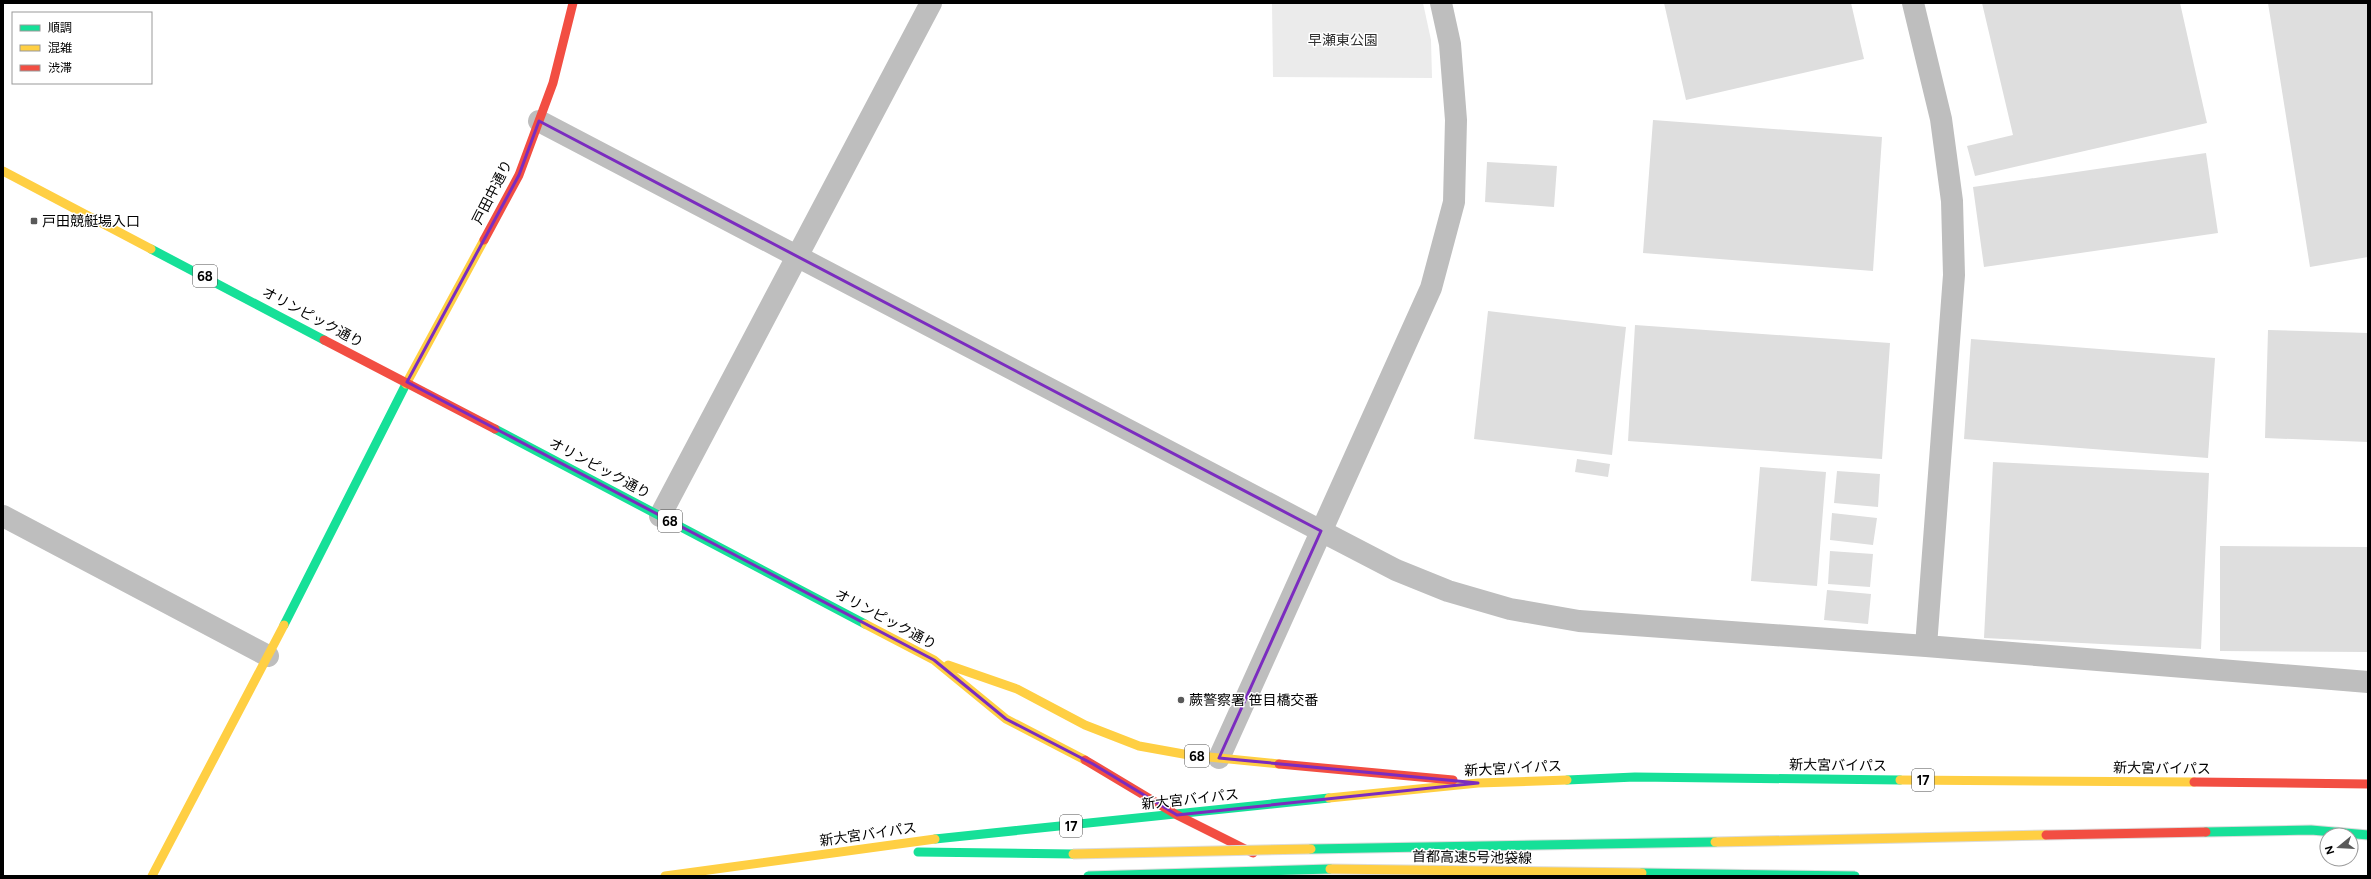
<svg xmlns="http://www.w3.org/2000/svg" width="2371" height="879" font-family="Figtree,'Noto Sans JP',sans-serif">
<rect width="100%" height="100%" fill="#fff"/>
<path fill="#ebebeb" d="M1272 3H1423L1431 40 1432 78 1273 77Z"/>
<path fill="#dedede" d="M1664 3H1851L1864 59 1686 100Z
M1982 3H2180L2207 123 1975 176 1967 146 2013 135Z
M2268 3H2368V257L2310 267Z
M1653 120 1882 137 1873 271 1643 253Z
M2206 153 2218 233 1984 267 1973 187Z
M1487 162 1557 166 1554 207 1485 202Z
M1488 311 1626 327 1612 455 1474 439Z
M1635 325 1890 343 1882 459 1628 441Z
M2268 330 2368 333V442L2265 438Z
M1971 339 2215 358 2208 458 1964 439Z
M1577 459 1610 464 1608 477 1575 472Z
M1993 462 2209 473 2201 649 1984 638Z
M1760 467 1826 472 1817 586 1751 581Z
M1837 471 1880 474 1878 507 1834 503Z
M1832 513 1877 518 1873 545 1830 540Z
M2220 546 2368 547V652L2220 651Z
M1830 551 1873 554 1870 587 1828 584Z
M1827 590 1871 594 1868 624 1824 620Z"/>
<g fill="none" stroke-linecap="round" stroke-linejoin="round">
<path stroke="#bebebe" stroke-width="22" d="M1913 3 1941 119 1952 201 1954 275 1926 646
M539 121 1321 531 1396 570 1448 591 1510 609 1579 621 1926 646 2368 682
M3 516 268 656
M660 516 931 3
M1219 758 1431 288 1454 202 1456 120 1450 44 1441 3"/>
<path stroke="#16e098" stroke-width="9" d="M151 249 324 340
M495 429 865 624
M284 625 406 384
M1567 780 1635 777 1900 780
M935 839 1329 798
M918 852 1073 854"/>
<path stroke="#ffcf43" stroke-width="9" d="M3 171 151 249
M406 384 484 240
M865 624 934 660 1006 719 1085 760
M948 665 1017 689 1085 725 1139 746 1189 755 1279 764
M1900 780 2194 782
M1329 798 1478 783 1567 780
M152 876 284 625
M665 876 935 839"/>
<path stroke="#f24e42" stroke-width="9" d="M484 240 519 175 553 83 573 3
M324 340 495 429
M1085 760 1177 815 1253 853
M1279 764 1453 780
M2194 782 2368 784"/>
<defs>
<path id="fast-bridge" d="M2206 832 2311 830 2368 835
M1311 849 1715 842
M1642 873 1855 876
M1088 876 1330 869"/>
<path id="slow-bridge" d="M1715 842 2046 835
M1073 854 1311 849
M1330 869 1642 873"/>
<path id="jam-bridge" d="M2046 835 2206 832"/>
</defs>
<use href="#fast-bridge" stroke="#dbdbdb" stroke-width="11" stroke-linecap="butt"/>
<use href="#slow-bridge" stroke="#dbdbdb" stroke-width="11" stroke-linecap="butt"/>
<use href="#jam-bridge" stroke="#dbdbdb" stroke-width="11" stroke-linecap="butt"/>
<use href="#fast-bridge" stroke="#16e098" stroke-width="9"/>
<use href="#slow-bridge" stroke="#ffcf43" stroke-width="9"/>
<use href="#jam-bridge" stroke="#f24e42" stroke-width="9"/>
</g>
<path fill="none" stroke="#7b2cbf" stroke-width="3" stroke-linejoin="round" d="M539 121 1321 531 1219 758 1478 783 1177 815 1093 764 1006 719 934 660 407 382 519 175Z"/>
<g fill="#595959" stroke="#fff" stroke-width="1.5">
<rect x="30" y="217" width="8" height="8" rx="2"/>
<circle cx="1181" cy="700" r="4"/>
</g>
<g text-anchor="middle" stroke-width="3" stroke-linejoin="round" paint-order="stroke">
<g fill="#fff" stroke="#4c4c4c" stroke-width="1">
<rect x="193" y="265" width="24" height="22" rx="3"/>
<rect x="658" y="510" width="24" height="22" rx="3"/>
<rect x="1185" y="745" width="24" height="22" rx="3"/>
<rect x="1912" y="769" width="22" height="22" rx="3"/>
<rect x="1060" y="815" width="22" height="22" rx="3"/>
</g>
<g font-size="13" font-weight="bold" fill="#000">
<text x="205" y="281">68</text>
<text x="670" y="526">68</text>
<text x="1197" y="761">68</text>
<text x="1923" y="785">17</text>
<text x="1071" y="831">17</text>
</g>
<g font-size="14" fill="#313131" stroke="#fff">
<text x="1343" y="45">早瀬東公園</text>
</g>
<g font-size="14" fill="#000" stroke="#fff">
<text transform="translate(492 192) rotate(-63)" y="5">戸田中通り</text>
<text transform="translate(313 317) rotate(28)" y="5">オリンピック通り</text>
<text transform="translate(600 468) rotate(28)" y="5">オリンピック通り</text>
<text transform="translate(886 619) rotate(28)" y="5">オリンピック通り</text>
<text transform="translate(1838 765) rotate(1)" y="5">新大宮バイパス</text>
<text transform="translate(1513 768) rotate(-3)" y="5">新大宮バイパス</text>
<text transform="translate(2162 768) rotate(1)" y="5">新大宮バイパス</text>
<text transform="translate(1190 799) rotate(-6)" y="5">新大宮バイパス</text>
<text transform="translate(868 834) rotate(-8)" y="5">新大宮バイパス</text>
<text transform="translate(1472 857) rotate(1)" y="5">首都高速5号池袋線</text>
</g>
<g font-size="14" fill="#000" stroke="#fff" text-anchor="start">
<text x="42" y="226">戸田競艇場入口</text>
<text x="1189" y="705">蕨警察署 笹目橋交番</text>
</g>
</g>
<rect width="2371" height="879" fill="none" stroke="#000000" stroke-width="8"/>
<rect x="12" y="12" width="140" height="72" fill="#ffffff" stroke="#999999"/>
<rect x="20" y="25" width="20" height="6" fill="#16e098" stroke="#999999"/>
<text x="48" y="32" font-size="12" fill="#000000">順調</text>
<rect x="20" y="45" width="20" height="6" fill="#ffcf43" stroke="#999999"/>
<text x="48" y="52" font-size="12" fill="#000000">混雑</text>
<rect x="20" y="65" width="20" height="6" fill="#f24e42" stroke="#999999"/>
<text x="48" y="72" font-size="12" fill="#000000">渋滞</text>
<g transform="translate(2339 847) rotate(252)"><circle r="19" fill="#ffffff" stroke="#999999"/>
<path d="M0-3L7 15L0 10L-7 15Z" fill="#595959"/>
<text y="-6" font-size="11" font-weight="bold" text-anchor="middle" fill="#000000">N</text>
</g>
</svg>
